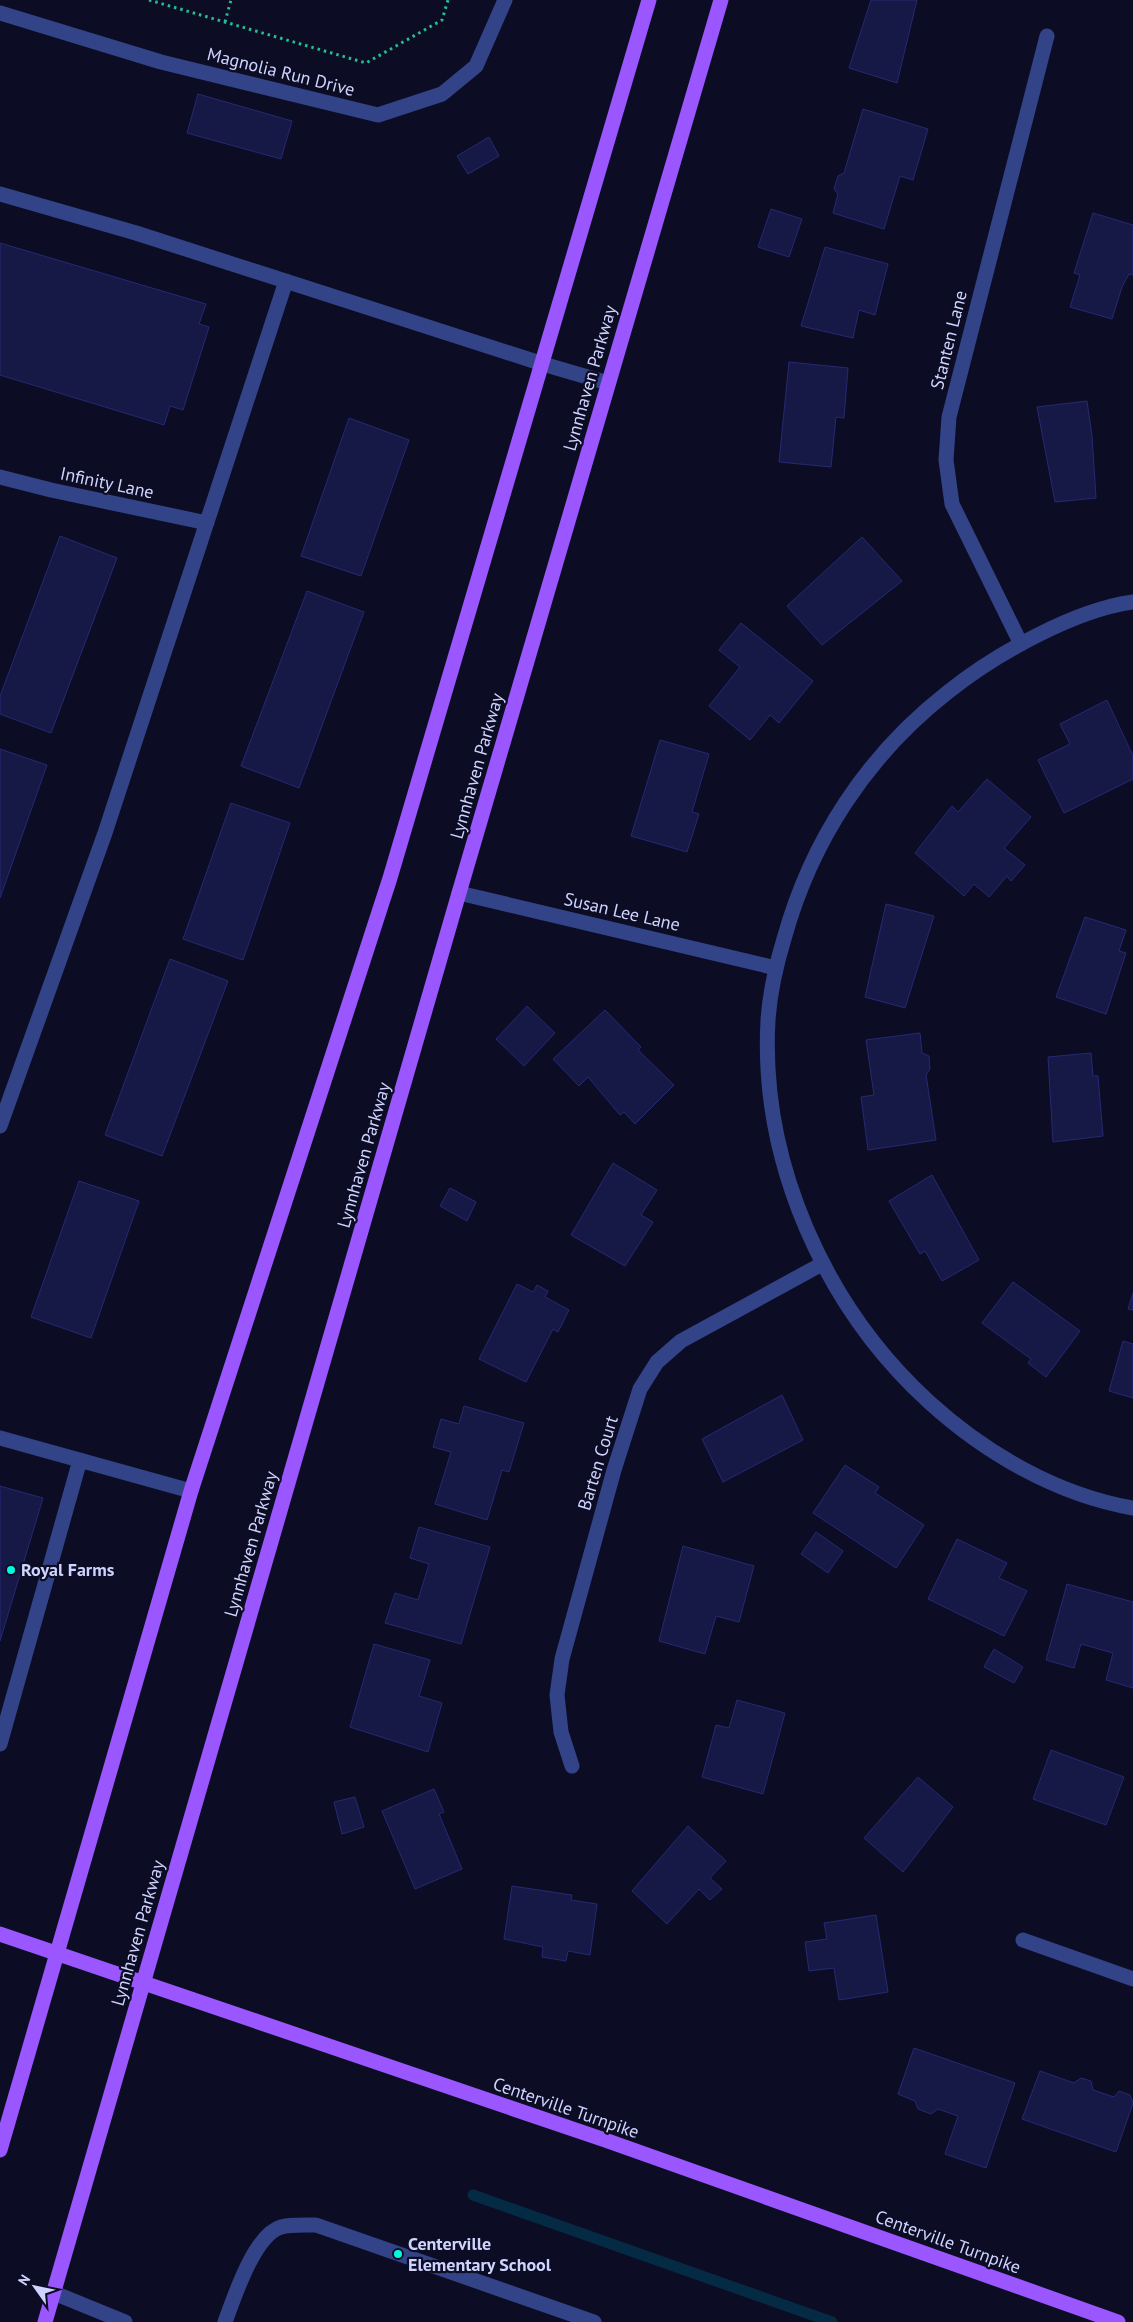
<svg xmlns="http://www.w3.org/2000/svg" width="1133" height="2322" font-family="'PT Sans',sans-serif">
<rect width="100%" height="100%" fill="#0c0d24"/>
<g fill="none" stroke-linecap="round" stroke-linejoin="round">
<path stroke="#052a44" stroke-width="11" d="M473 2195 832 2322"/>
</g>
<path fill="#161846" stroke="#262974" d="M871 0H917L897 83 849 68Z
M198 94 292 121 281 159 187 133Z
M863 109 928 129 913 180 900 176 884 229 833 213 838 194 834 189 838 176 844 173Z
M489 137 499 156 468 174 457 156Z
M771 209 802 219 789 257 758 247Z
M1093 213 1133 225V275L1129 274 1122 287 1112 319 1070 307 1080 275 1074 273Z
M0 243 206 304 199 324 209 327 183 410 170 406 164 425 0 375Z
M825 247 888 264 875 315 859 310 853 338 801 326Z
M789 362 848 368 844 418 836 417 831 467 779 462Z
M1087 401 1092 436 1096 498 1055 502 1037 407Z
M349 418 409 440 361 576 301 556Z
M60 536 117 558 51 733 0 714V696Z
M862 537 902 581 822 645 787 606Z
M307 591 364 612 299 788 241 766Z
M741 623 813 681 779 723 770 715 750 740 709 706 740 667 719 650Z
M1107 700 1133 756V779L1064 813 1038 760 1070 744 1060 724Z
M660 740 709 754 692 812 699 814 687 852 631 836Z
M0 749 47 765 0 898Z
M987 779 1031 817 1004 848 1025 865 1011 881 1007 876 989 897 974 884 964 896 915 853 952 806 958 812Z
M231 803 290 823 243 960 183 939Z
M886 904 934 916 905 1008 865 997Z
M1085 917 1126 930 1119 951 1126 953 1106 1014 1056 997Z
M170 959 228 981 162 1156 105 1135Z
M527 1006 555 1033 524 1066 496 1039Z
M605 1010 641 1047 638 1050 674 1085 635 1124 624 1112 620 1115 588 1077 579 1086 553 1059Z
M920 1033 922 1053 929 1056 930 1069 926 1075 936 1140 868 1150 861 1097 874 1095 866 1040Z
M1091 1053 1093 1076H1098L1103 1136 1053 1142 1048 1057Z
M613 1163 657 1190 641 1215 653 1222 625 1266 571 1235Z
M932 1175 979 1260 942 1281 925 1251 920 1254 889 1201Z
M79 1181 139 1201 91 1338 31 1317Z
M450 1188 476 1202 467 1221 440 1206Z
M1013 1282 1080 1331 1046 1377 1028 1363 1031 1359 982 1323Z
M517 1284 533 1292 537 1285 548 1291 545 1297 569 1310 558 1332 553 1329 526 1382 479 1359Z
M1133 1293V1310L1128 1309Z
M1123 1341 1133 1344V1398L1109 1391Z
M782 1395 803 1440 723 1482 702 1439Z
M464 1406 524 1423 509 1472 502 1470 487 1520 435 1504 451 1452 433 1447 441 1419 459 1424Z
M845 1465 879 1487 875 1493 924 1525 896 1568 813 1513Z
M0 1486 43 1498 0 1641Z
M419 1527 490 1547 461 1644 385 1623 395 1593 418 1600 429 1564 410 1558Z
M816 1532 843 1551 828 1573 801 1554Z
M957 1539 1007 1563 999 1578 1027 1591 1004 1636 928 1599Z
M683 1546 754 1566 739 1622 716 1616 705 1654 659 1641Z
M1067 1584 1133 1602V1688L1106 1680 1113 1653 1081 1644 1074 1668 1046 1660Z
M374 1644 430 1660 419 1696 442 1703 428 1752 350 1727Z
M994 1649 1023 1667 1014 1683 984 1667Z
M737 1700 785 1713 763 1794 702 1777 716 1725 729 1728Z
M1051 1750 1124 1777 1106 1825 1033 1799Z
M918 1777 953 1807 903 1872 864 1838Z
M434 1789 444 1812 439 1814 462 1869 415 1889 382 1811Z
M355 1797 364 1827 342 1834 334 1802Z
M688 1826 726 1861 710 1878 722 1889 710 1900 699 1889 667 1924 632 1891Z
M512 1886 572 1895 571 1900 597 1904 590 1955 568 1951 566 1961 542 1957 543 1947 504 1939Z
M876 1915 888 1992 839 2000 834 1968 809 1971 805 1942 827 1939 824 1923Z
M914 2048 1015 2083 986 2168 945 2154 958 2116 938 2109 931 2114 918 2109 915 2101 898 2094Z
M1040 2071 1074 2083 1081 2078 1091 2081 1093 2090 1114 2097 1119 2091 1130 2095 1133 2103 1116 2152 1022 2119Z"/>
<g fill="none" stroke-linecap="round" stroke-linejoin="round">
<path stroke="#24be92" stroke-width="3" stroke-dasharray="2.5 4" stroke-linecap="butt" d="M149 0 366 63 442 20 448 0
M225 22 231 0"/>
<path stroke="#334387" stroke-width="15" d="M0 13 161 62 378 115 442 94 476 66 505 0
M0 194 136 233 543 364 608 383
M0 477 51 490 207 523
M1133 602C1074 610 994 655 948 692 867 755 811 841 784 939 776 965 770 992 768 1020 760 1162 825 1307 929 1402 985 1453 1057 1495 1133 1508
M1021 644 952 504 946 460 949 417 1047 36
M459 893 776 968
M0 1126 105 833 286 281
M0 1438 191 1491
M0 1744 80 1460
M572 1766 561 1732 557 1695 562 1659 614 1470 640 1389 657 1362 681 1341 822 1264
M1023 1940 1133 1979
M54 2293 125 2322
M225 2322C234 2298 254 2235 281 2227 291 2224 305 2225 316 2225L594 2322"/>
<path stroke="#9a56ff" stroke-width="15" d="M0 1934 605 2140 1118 2322
M0 2150 191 1491 390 878 649 0
M45 2322 459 893 721 0"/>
</g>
<g fill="#00fadb" stroke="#0c0d24" stroke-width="2">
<circle cx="11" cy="1570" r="5"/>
<circle cx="398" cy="2254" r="5"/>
</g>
<g text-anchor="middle" stroke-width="4.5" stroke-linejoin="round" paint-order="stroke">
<g font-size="18" fill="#cfd4ff" stroke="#0c0d24">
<text transform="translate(281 72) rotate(14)" y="6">Magnolia Run Drive</text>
<text transform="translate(949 340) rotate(-76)" y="6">Stanten Lane</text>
<text transform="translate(590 378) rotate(-74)" y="6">Lynnhaven Parkway</text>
<text transform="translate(107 483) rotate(12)" y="6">Infinity Lane</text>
<text transform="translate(477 766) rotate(-74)" y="6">Lynnhaven Parkway</text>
<text transform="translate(622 912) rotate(13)" y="6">Susan Lee Lane</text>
<text transform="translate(364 1155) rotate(-74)" y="6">Lynnhaven Parkway</text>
<text transform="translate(598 1463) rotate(-73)" y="6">Barten Court</text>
<text transform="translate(251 1544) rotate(-74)" y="6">Lynnhaven Parkway</text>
<text transform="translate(138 1933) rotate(-74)" y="6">Lynnhaven Parkway</text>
<text transform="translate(566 2108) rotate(19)" y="6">Centerville Turnpike</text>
<text transform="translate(948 2242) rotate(20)" y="6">Centerville Turnpike</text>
</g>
<g font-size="18" font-weight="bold" fill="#cfd4ff" stroke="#0c0d24" text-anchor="start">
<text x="21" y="1576">Royal Farms</text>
<text x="408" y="2250">Centerville<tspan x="408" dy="21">Elementary School</tspan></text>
</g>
</g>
<g transform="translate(35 2287) rotate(303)" stroke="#0c0d24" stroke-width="4" paint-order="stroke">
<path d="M0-4L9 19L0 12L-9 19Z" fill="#cfd4ff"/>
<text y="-8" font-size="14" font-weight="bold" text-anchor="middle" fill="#cfd4ff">N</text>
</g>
</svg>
